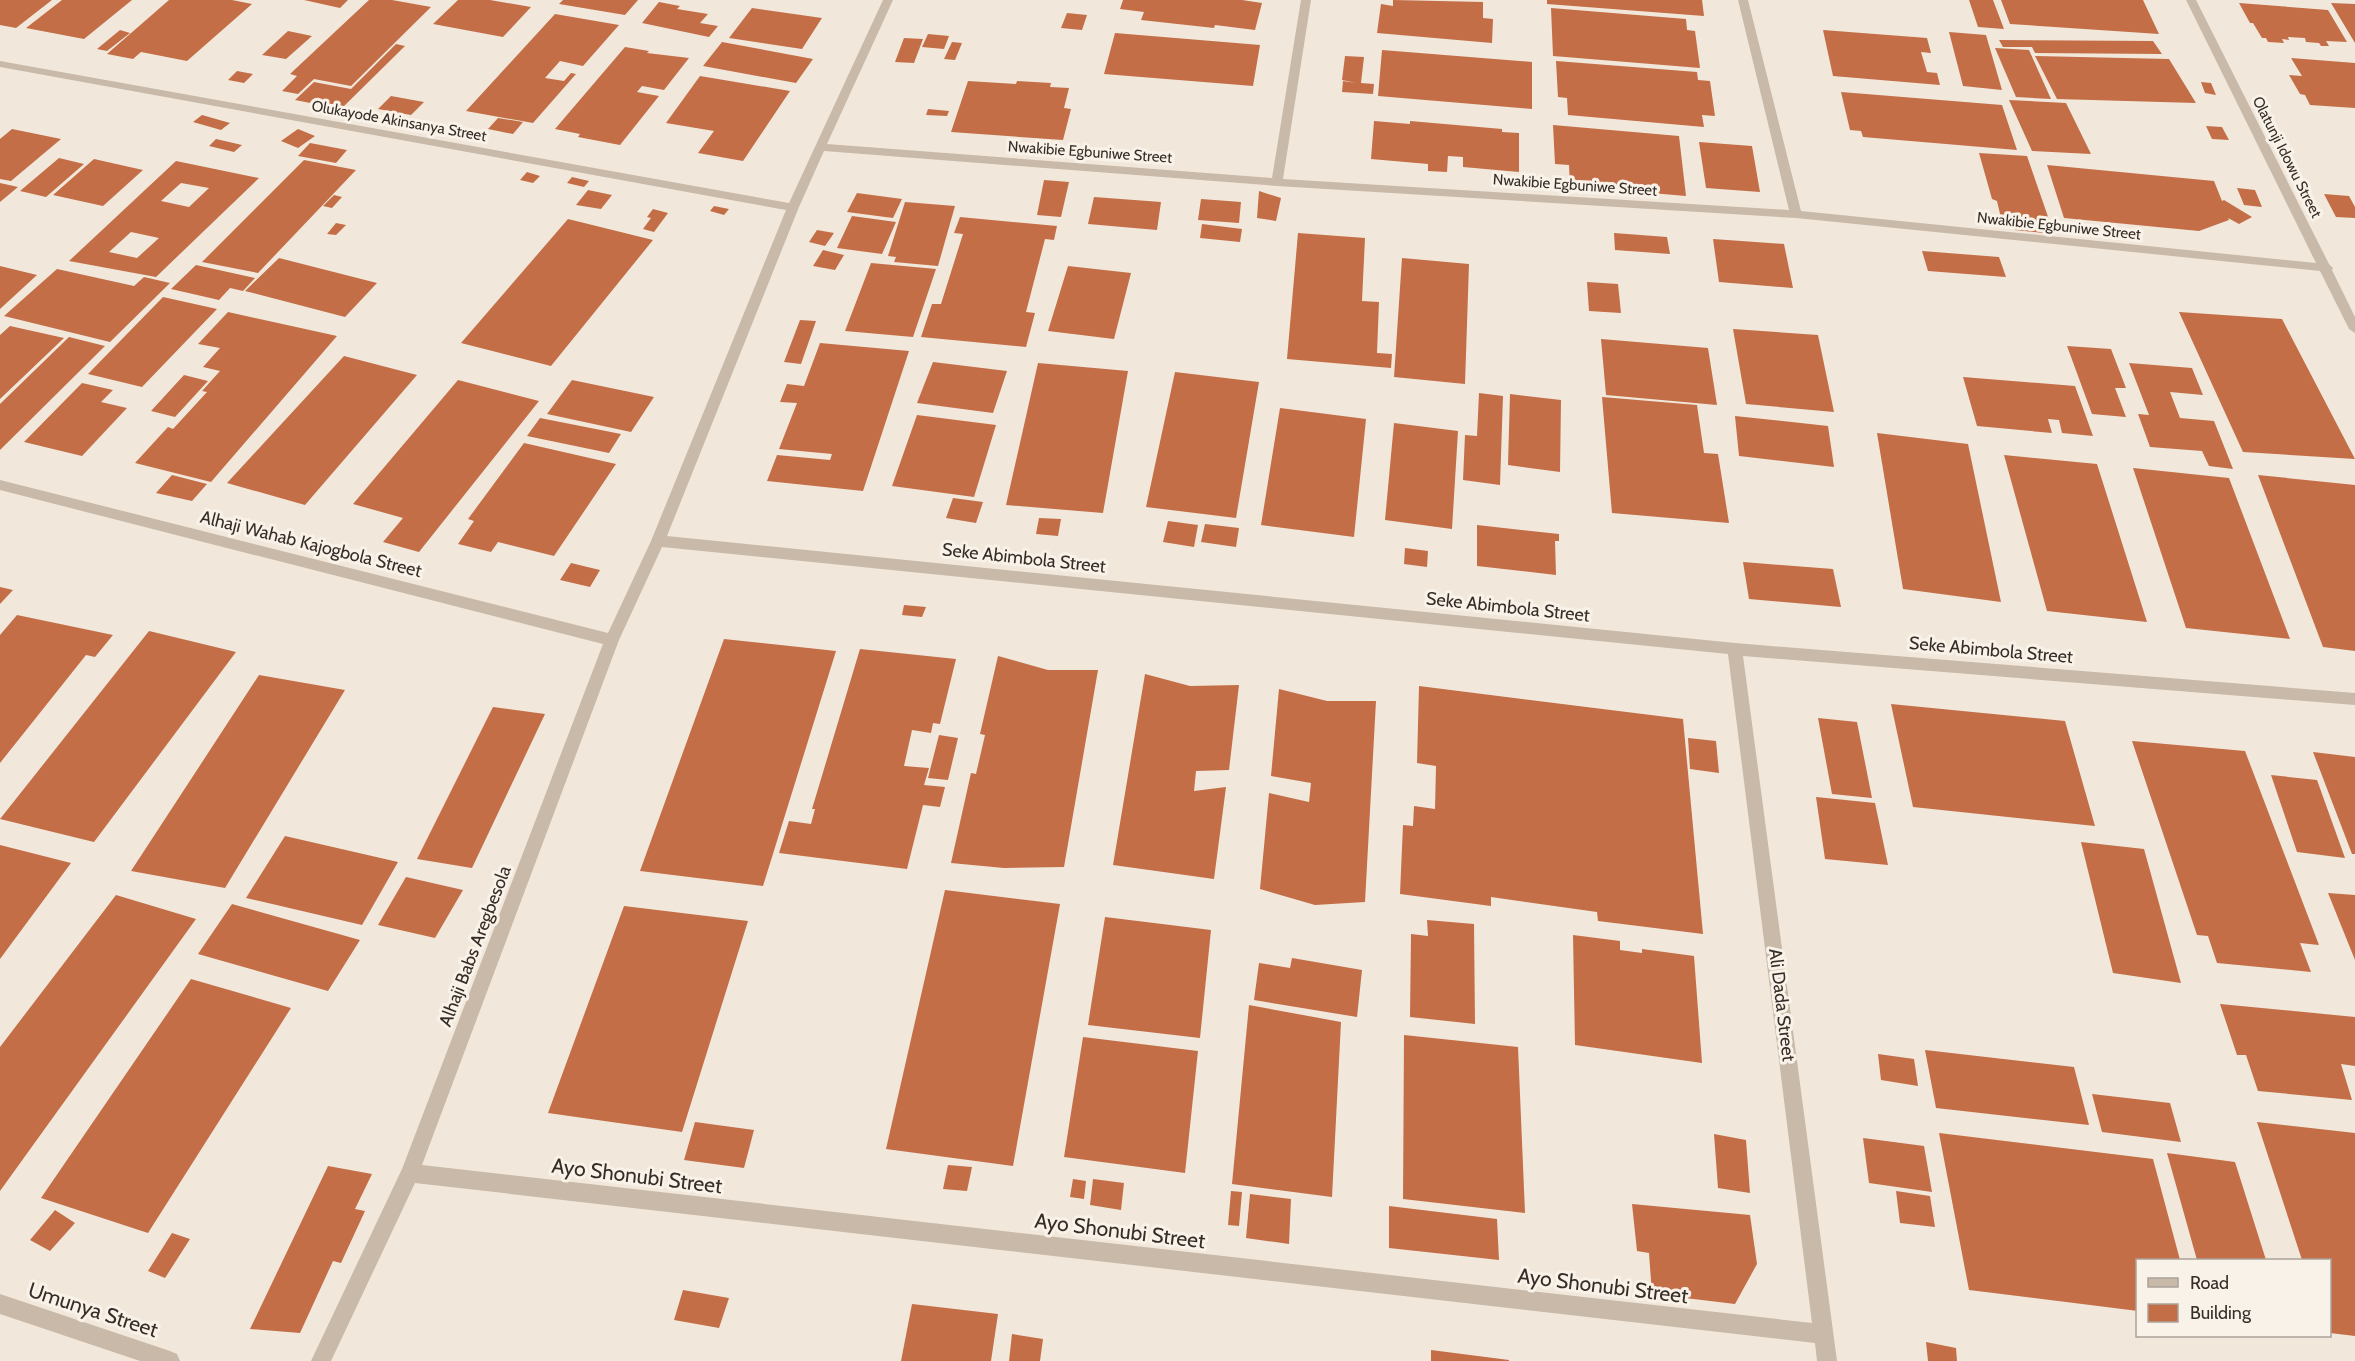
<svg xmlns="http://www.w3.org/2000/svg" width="2355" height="1361" font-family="Cabin,sans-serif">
<rect width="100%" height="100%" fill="#f1e8db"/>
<path fill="#c36e47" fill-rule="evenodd" d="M0 0H52L16 28 0 25Z
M62 0H132L84 39 26 28Z
M169 0H232L252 4 187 61 141 52 133 59 107 54Z
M304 0H348L340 8Z
M369 0H392L431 7 351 86 314 79 298 94 282 91 297 76 290 74Z
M458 0H490L531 7 503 37 433 24Z
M563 0H638L625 15 559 4Z
M1123 0H1242L1262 3 1255 30 1215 25 1214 28 1141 20 1144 12 1120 9Z
M1393 0 1483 2V18L1493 19 1492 43 1377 33 1381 4 1393 6Z
M1547 0H1702L1704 16 1547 4Z
M1969 0H1993L2004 29 1978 27Z
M2001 0H2143L2159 34 2010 24Z
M659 2 680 6 677 9 708 14 700 23 718 26 709 37 642 23Z
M2239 3 2328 10 2347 42 2326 41 2329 46H2321L2319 43 2306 42 2305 38 2288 37 2289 40 2282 39 2284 43 2268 42 2266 38H2262L2253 23H2250Z
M2331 3 2355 4V43Z
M752 8 822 18 802 49 729 38Z
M1551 8 1686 19 1687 30 1695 31 1700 68 1553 56Z
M1067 13 1087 15 1082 30 1061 28Z
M555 14 619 25 583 66 560 61 545 78 564 81 571 73 576 74 533 123 466 111Z
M120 30 130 33 107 51 97 49Z
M1823 30 1927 38 1931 53 1921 52 1927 72 1937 73 1940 85 1833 76Z
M288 31 312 36 286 59 262 55Z
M1949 32 1986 35 2002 90 1963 86Z
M1115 33 1260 45 1253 86 1104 74Z
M928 34 949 36 944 49 922 47Z
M904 38 923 39 914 63 895 62Z
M1999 40 2153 41 2162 54 2035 53 2032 47H2003Z
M722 42 813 59 796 83 703 66Z
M952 42 962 43 955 60 944 59Z
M396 44 405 46 341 109 295 100 314 82 351 89Z
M625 47 649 51 647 53 689 58 664 90 642 86 637 92 659 96 620 145 578 137 580 134 555 129Z
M1995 48 2029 50 2051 99 2016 97Z
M1382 50 1532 62V109L1378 96Z
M1345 56 1364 57 1361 83 1374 84 1373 94 1342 92 1343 81 1356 83 1342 80Z
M2035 56 2169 59 2196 103 2057 99Z
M2291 58 2355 63V108L2310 105 2305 95 2300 94 2289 75 2302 76Z
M1556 61 1697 72 1698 80 1710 81 1715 116 1702 115 1704 127 1568 115 1567 98 1558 97Z
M237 71 253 74 244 83 228 80Z
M700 76 790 91 743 161 698 153 714 131 666 123Z
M968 81 1016 84 1017 81 1051 83 1050 87 1069 88 1064 108 1071 109 1063 140 951 132Z
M2201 82 2211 83 2216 95 2205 93Z
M1841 92 2002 105 2017 150 1863 137 1861 131 1850 130Z
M391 96 424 102 411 115 378 109Z
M2009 100 2066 103 2091 154 2032 151Z
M928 109 949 111 947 116 926 115Z
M202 115 230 123 221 130 193 122Z
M498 118 523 122 513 134 488 129Z
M1374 121 1410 124V121L1502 129V132L1519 133V172L1463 167V157L1448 156 1447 172 1428 171V164L1371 159Z
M1553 125 1679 136 1686 196 1570 186 1569 165 1555 164Z
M2206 126 2222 127 2229 140 2212 139Z
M12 129 61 139 11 181 0 179V139Z
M298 129 315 136 298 148 281 141Z
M216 139 242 145 234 152 209 146Z
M1699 142 1752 146 1760 192 1706 188Z
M310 143 347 150 336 163 298 156Z
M1979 153 2027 156 2054 234 2015 230 2013 219 2001 218 1997 201 1992 199Z
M59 158 84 164 46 197 20 191Z
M94 159 143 170 103 206 53 195Z
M304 160 356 170 258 273 202 262Z
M176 161 259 178 156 277 69 261ZM181 183 209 188 189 207 161 201ZM131 232 159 238 137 258 109 252Z
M2047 165 2214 181 2222 201 2224 200 2252 217 2239 224 2228 218 2229 220 2199 231 2064 218Z
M527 172 540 176 533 183 520 180Z
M572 177 589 181 584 187 567 183Z
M1044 180 1069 182 1061 217 1037 215Z
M0 183 18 187 0 202Z
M2237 188 2255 190 2262 207 2244 205Z
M588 190 612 195 601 209 576 205Z
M1259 191 1281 198 1276 221 1257 218Z
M857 193 902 199 893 218 847 212Z
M2324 194 2349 196 2355 207V218L2336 217Z
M334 195 342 197 332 208 323 206Z
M1094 197 1161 202 1157 230 1088 224Z
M1201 199 1241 202 1239 223 1198 220Z
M905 202 955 206 938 266 894 262 896 257 888 256Z
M714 206 729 209 724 215 710 211Z
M653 209 668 213 654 232 643 229 651 218 647 217Z
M852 216 896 222 882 254 837 248Z
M960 217 1057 226 1054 240 1045 239 1026 312 1035 313 1026 347 921 337 932 304H941L963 234 954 233Z
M568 219 653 240 551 366 461 343Z
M336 223 346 225 336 235 327 234Z
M1202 224 1242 229 1240 242 1200 238Z
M817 230 834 233 825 246 809 242Z
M1298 233 1365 238 1362 301 1379 302 1377 353 1392 354 1391 368 1287 359Z
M1614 233 1667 237 1670 254 1615 250Z
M1713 239 1784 244 1793 288 1719 282Z
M823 250 844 255 835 270 813 266Z
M1922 251 1999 257 2006 277 1928 271Z
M279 258 377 283 345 317 245 291Z
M1402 258 1469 264 1465 384 1394 377Z
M871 263 936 269 913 337 845 331Z
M196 265 255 278 243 291 230 288 219 300 171 289Z
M0 266 37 275 0 309Z
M1068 266 1131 273 1114 339 1048 331Z
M57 269 134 286 144 277 170 283 110 342 4 316Z
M1587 282 1618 284 1621 313 1589 311Z
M163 297 217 309 142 387 88 374Z
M228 312 337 336 211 482 135 463 168 427 173 429 207 392 202 391 220 371 203 367 220 348 198 344Z
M2179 312 2282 319 2355 459 2243 452Z
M800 320 816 321 801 364 784 362Z
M10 326 64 338 0 399V335Z
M1733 329 1818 335 1834 412 1746 404Z
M69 337 105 346 0 450V404Z
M1601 339 1708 348 1717 405 1606 395Z
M820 343 909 351 863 491 767 481 777 455 830 460 832 454 779 449 797 403 780 402 787 384 804 386Z
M2067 346 2111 349 2126 388H2115L2126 417 2092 414Z
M344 356 417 375 305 505 227 483Z
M933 362 1007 371 993 413 917 403Z
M1038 363 1128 371 1103 513 1006 505Z
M2129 363 2192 368 2203 395 2170 392 2180 418 2214 421 2233 469 2209 466 2202 451 2150 447 2138 414 2149 415Z
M1175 372 1259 382 1236 518 1146 507Z
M184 375 208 381 175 417 151 411Z
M1963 377 2075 386 2093 436 2062 433 2059 420 2048 419 2052 433 1977 426Z
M458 380 539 401 419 552 383 542 403 518 353 504Z
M572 380 654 397 631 432 547 414Z
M82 383 113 390 101 402 127 408 82 456 24 442Z
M1479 393 1503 396 1500 485 1463 480 1465 435 1477 436Z
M1510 394 1561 400 1560 472 1508 465Z
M1602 397 1697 405 1704 453 1718 454 1729 523 1612 513Z
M1280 408 1366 419 1354 537 1261 525Z
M917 415 996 425 974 497 892 486Z
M1735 416 1828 426 1834 467 1739 456Z
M540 418 621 434 609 453 527 436Z
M1394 423 1458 431 1452 529 1385 520Z
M1877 433 1968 444 2001 602 1903 589Z
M524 443 616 464 554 556 498 542 491 552 458 544 474 521 468 519Z
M2004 455 2097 464 2147 622 2047 611Z
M2133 468 2229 478 2290 639 2186 628Z
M172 475 207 484 192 501 156 493Z
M2258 475 2355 485V651L2323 647Z
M953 498 983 502 976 523 946 518Z
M1039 518 1061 519 1058 536 1036 534Z
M1168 521 1198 525 1194 547 1163 542Z
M1205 524 1239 528 1236 547 1201 542Z
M1477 525 1559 534V541H1555L1556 575 1477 566Z
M1405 548 1428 551 1427 567 1404 564Z
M1743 562 1833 569 1841 607 1749 599Z
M571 563 600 570 590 587 560 580Z
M0 587 13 590 0 604Z
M904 605 926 607 922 617 902 615Z
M17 615 113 635 95 657 86 655 0 763V635Z
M149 631 236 652 94 842 0 819Z
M724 639 836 651 763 886 640 871Z
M860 649 956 659 940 724 933 723 931 733 912 730 904 766 929 768 924 785 945 787 940 807 923 805 907 869 779 853 789 821 811 824 815 809H812Z
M998 656 1048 670H1098L1064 867 1004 868 951 863 971 773 976 774 985 735 980 734Z
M1145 674 1190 686 1239 685 1229 770 1196 771 1194 791 1226 787 1214 879 1113 865Z
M259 675 345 690 225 888 131 871Z
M1419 686 1683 719 1703 934 1598 921 1597 912 1491 897V906L1400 894 1403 825 1413 826 1414 806 1435 809 1436 766 1417 763Z
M1279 689 1327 701H1376L1365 902 1315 905 1260 889 1269 793 1309 802 1311 783 1271 776Z
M1891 704 2065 721 2095 826 1913 807Z
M493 707 545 714 472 868 417 859Z
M1818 718 1857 722 1872 798 1832 794Z
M939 735 958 738 948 780 928 778Z
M1688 738 1716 741 1719 773 1690 769Z
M2132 741 2245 751 2319 945 2300 943 2311 972 2217 963 2208 936 2197 935Z
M2313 752 2355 757V854H2352Z
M2271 775 2317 780 2345 858 2297 852Z
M1816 797 1875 803 1888 865 1825 859Z
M285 836 398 862 362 925 246 898Z
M2081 842 2144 849 2181 983 2113 973Z
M0 845 71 863 0 959Z
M406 877 463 890 435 938 378 925Z
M945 890 1060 904 1013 1166 886 1149Z
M2328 893 2355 895V960Z
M116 895 196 919 0 1191V1047Z
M232 904 360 940 328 991 198 954Z
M624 906 748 921 682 1132 548 1113Z
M1105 917 1211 930 1200 1038 1088 1025Z
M1427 920 1474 924 1475 1024 1410 1017 1411 934 1428 936Z
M1573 935 1620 941V950L1642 953V949L1694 956 1702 1063 1575 1045Z
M1292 958 1362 970 1357 1017 1254 1000 1259 963 1290 968Z
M191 979 291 1008 148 1233 41 1198Z
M2220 1004 2355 1017V1066L2341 1064 2352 1100 2258 1091 2246 1055H2237Z
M1249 1005 1341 1022 1332 1197 1232 1184Z
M1404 1035 1518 1047 1525 1213 1403 1199Z
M1083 1037 1198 1051 1185 1173 1064 1157Z
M1925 1050 2074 1067 2089 1125 1936 1108Z
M1878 1054 1914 1059 1918 1086 1881 1080Z
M2092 1094 2170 1103 2181 1142 2102 1132Z
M695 1122 754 1130 744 1168 684 1160Z
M2257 1122 2355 1133V1336L2330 1333V1260H2302Z
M1939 1133 2153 1159 2180 1260H2138V1311L1969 1290Z
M1714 1134 1746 1140 1750 1193 1718 1188Z
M1863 1138 1924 1146 1932 1192 1869 1183Z
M2167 1153 2235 1162 2266 1260H2197Z
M948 1165 972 1167 967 1191 943 1189Z
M328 1166 372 1174 355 1209 365 1211 341 1263 333 1261 300 1333 250 1329Z
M1073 1179 1086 1181 1084 1199 1070 1197Z
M1093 1179 1124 1183 1121 1210 1090 1205Z
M1231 1191 1242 1192 1239 1226 1228 1225Z
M1896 1191 1930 1196 1935 1227 1900 1223Z
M1250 1194 1291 1199 1289 1244 1246 1238Z
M1632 1204 1750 1215 1757 1264 1735 1304 1652 1294 1649 1253 1637 1251Z
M1389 1206 1497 1219 1499 1260 1389 1248Z
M55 1210 75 1223 50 1251 30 1240Z
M172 1233 190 1239 165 1278 148 1271Z
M683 1290 729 1298 719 1328 674 1320Z
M912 1304 998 1314 991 1361H901Z
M1012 1334 1043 1339 1040 1361H1009Z
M1926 1342 1956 1348 1957 1361H1928Z
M1431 1350 1509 1360V1361H1431Z"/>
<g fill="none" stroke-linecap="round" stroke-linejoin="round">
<path fill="#c9b9a8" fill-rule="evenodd" d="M883 0H893L827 144 1272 178 1301 0H1311L1283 179 1789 210 1738 0H1748L1801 211 2316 263 2186 0H2196L2329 264 2333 268 2332 270 2355 317V333L2349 329 2320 271 1796 218 1277 186 824 151 799 207 667 536 1735 643 2355 693V705L1743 656 1837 1361H1817L1815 1343 415 1183 331 1361H311L402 1169 603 644 0 490V480L608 633 651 541 786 210 0 67V61L789 203ZM662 547 1728 654 1812 1323 422 1165 619 640Z
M0 1294 170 1351 177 1354 180 1361H140L0 1314Z"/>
</g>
<g text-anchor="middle" stroke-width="6" stroke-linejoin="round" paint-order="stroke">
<g font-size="15" fill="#362d28" stroke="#f9f2e8">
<text transform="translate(399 121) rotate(10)" y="5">Olukayode Akinsanya Street</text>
<text transform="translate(1090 152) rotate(4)" y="5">Nwakibie Egbuniwe Street</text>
<text transform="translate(2287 157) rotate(63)" y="5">Olatunji Idowu Street</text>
<text transform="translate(1575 185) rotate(4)" y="5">Nwakibie Egbuniwe Street</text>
<text transform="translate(2059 226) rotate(6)" y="5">Nwakibie Egbuniwe Street</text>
</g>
<g font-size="18" fill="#362d28" stroke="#f9f2e8">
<text transform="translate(311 544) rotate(14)" y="6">Alhaji Wahab Kajogbola Street</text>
<text transform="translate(1024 558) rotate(6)" y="6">Seke Abimbola Street</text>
<text transform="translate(1508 607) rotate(6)" y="6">Seke Abimbola Street</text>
<text transform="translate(1991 650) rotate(5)" y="6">Seke Abimbola Street</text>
<text transform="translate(475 946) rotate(-69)" y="6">Alhaji Babs Aregbesola</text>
<text transform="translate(1782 1005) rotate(83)" y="6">Ali Dada Street</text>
</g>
<g font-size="21" fill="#362d28" stroke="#f9f2e8">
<text transform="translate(637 1176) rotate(7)" y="7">Ayo Shonubi Street</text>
<text transform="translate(1120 1231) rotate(7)" y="7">Ayo Shonubi Street</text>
<text transform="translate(1603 1286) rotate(7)" y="7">Ayo Shonubi Street</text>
<text transform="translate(93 1310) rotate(18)" y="7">Umunya Street</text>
</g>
</g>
<rect x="2136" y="1259" width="195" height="78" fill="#f9f2e8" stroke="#aba39b" stroke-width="1.5"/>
<rect x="2148" y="1278" width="30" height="9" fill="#c9b9a8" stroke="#aba39b" stroke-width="1.5"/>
<text x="2190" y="1289" font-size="18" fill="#362d28">Road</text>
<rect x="2148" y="1304" width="30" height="18" fill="#c36e47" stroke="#aba39b" stroke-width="1.5"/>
<text x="2190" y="1319" font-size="18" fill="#362d28">Building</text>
</svg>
